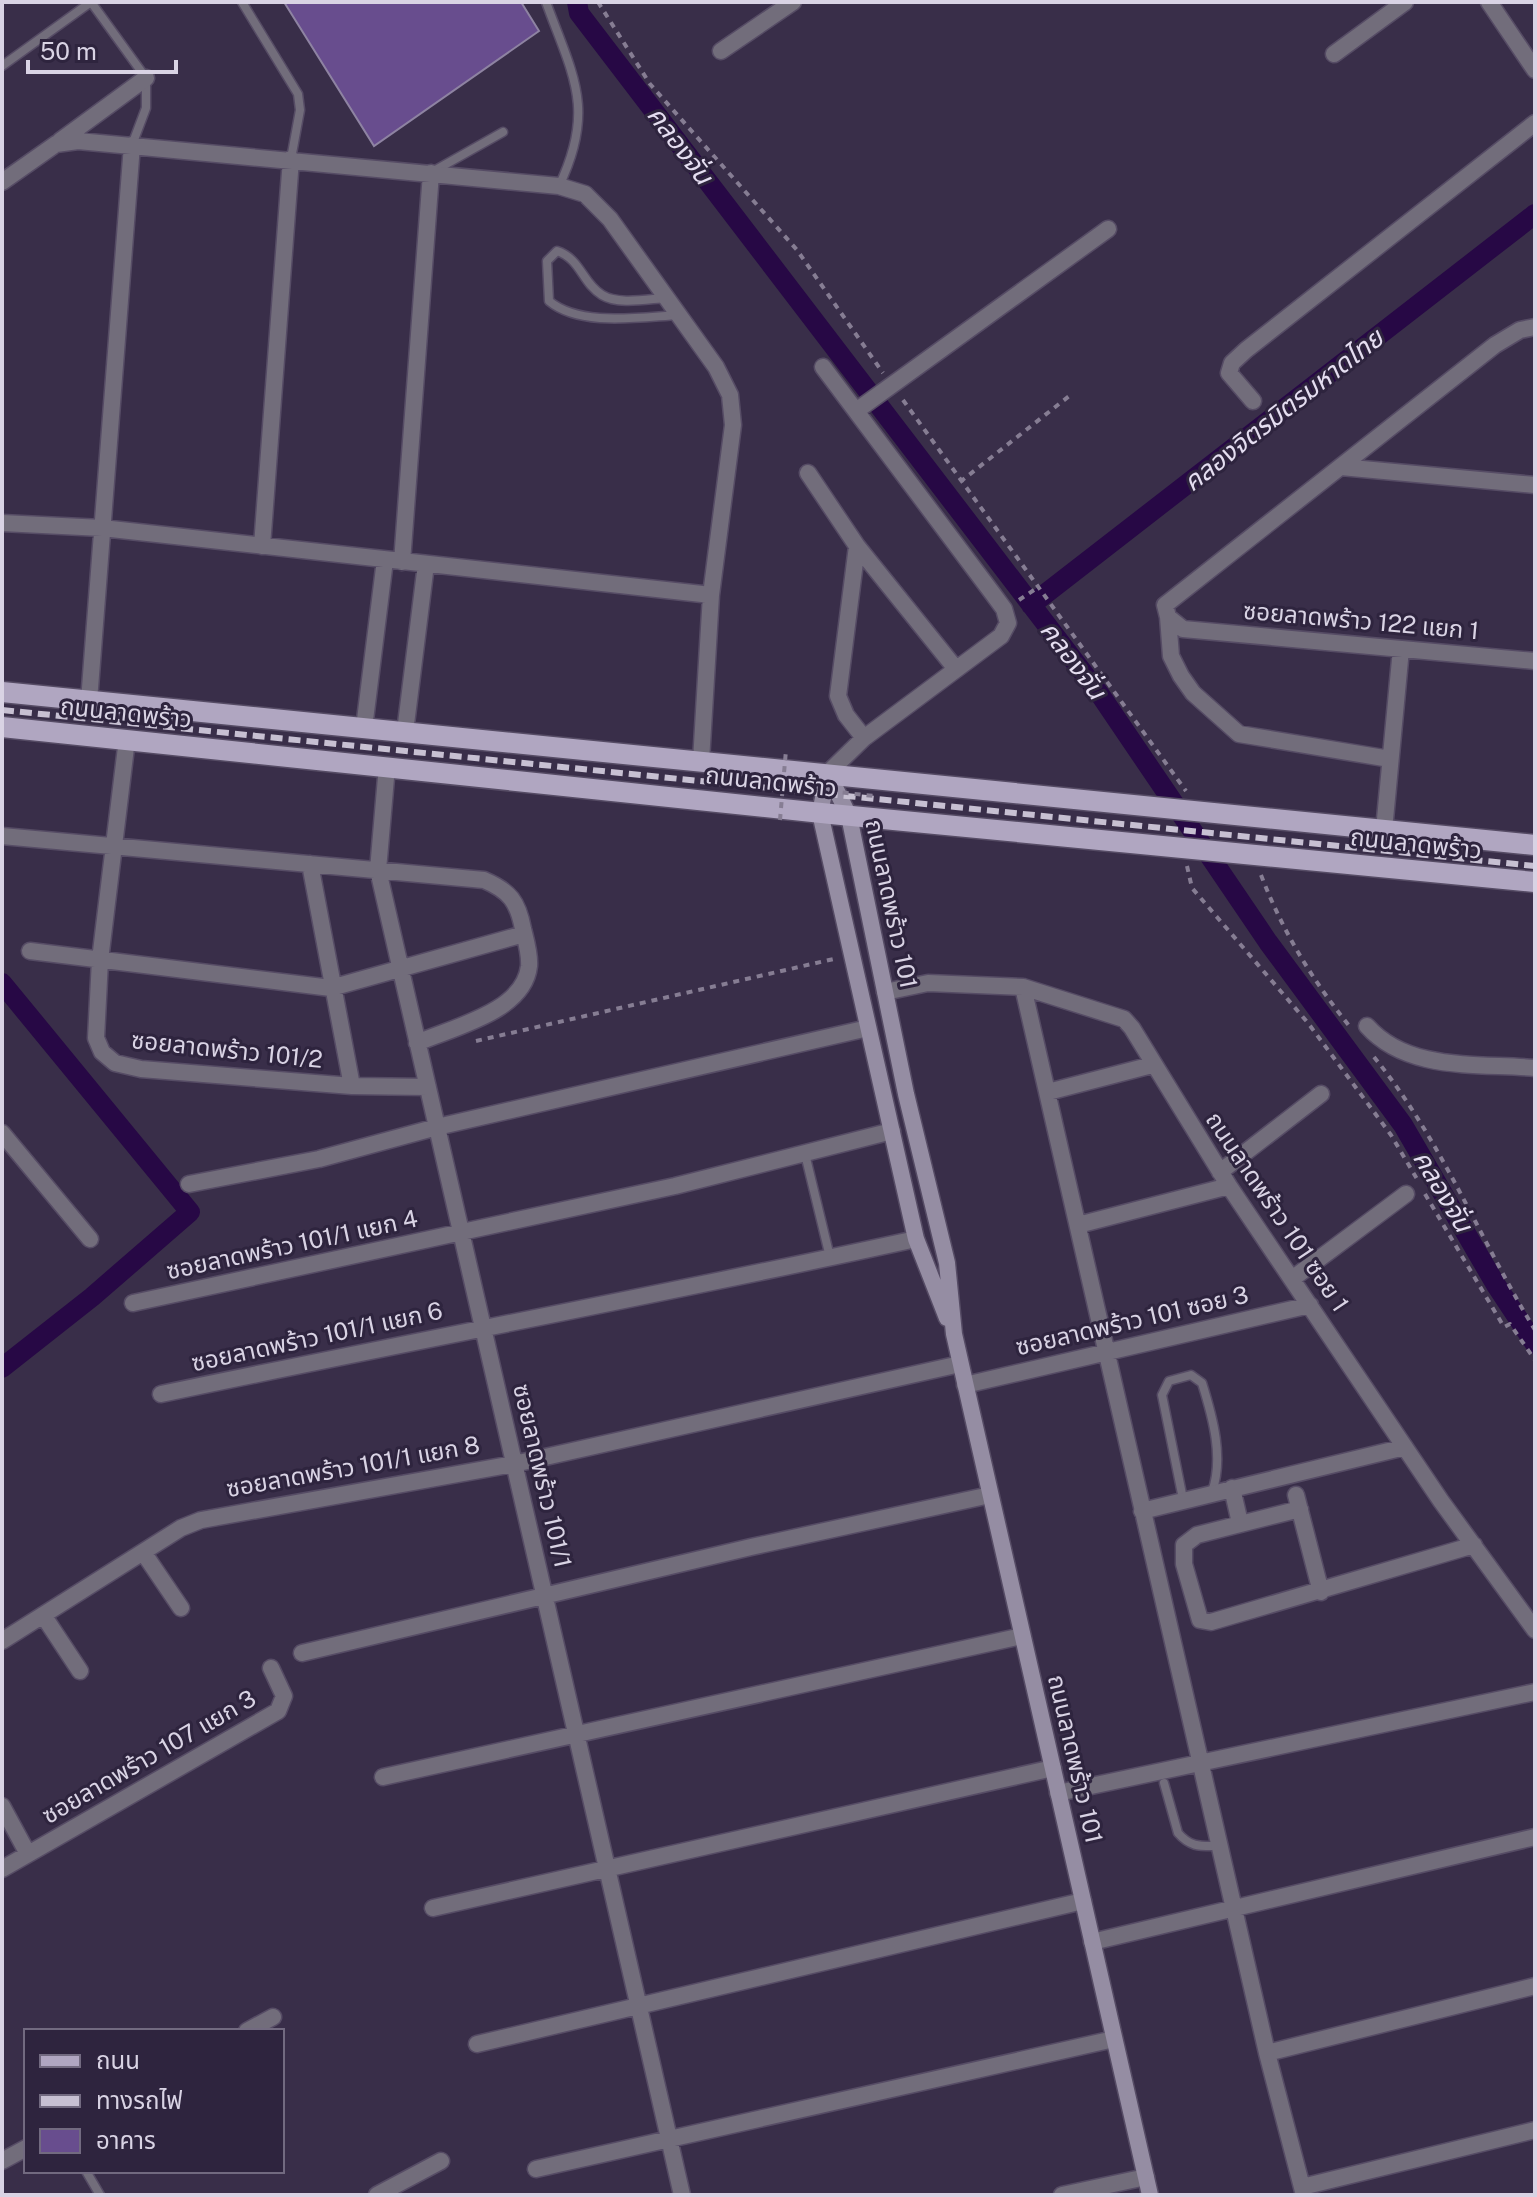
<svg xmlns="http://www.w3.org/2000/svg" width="1537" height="2197" font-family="'Public Sans','Noto Sans Thai',sans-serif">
<rect width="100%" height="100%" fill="#392e49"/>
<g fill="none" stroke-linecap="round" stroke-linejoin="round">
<path stroke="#270845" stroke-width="20" d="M577 2 579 13 1101 696 1268 942 1403 1125 1496 1285 1535 1344
M1031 605 1535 214
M2 983 190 1212 92 1297 2 1368"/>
</g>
<path fill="#684d8e" stroke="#8e83a2" stroke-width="2" d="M284 2H521L539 31 374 146Z"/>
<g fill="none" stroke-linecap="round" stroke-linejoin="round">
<defs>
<path id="lane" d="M91 2 146 78V108L132 145
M242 2 298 94 300 110 291 159
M546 2C573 76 596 109 559 186
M2 66 91 2
M432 172 503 132
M666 298C648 299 618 305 602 295 582 283 581 259 557 251L547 261 549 301C580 327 640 317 679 315
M805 1154 830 1257
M1183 1499 1162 1395 1169 1381 1191 1375 1202 1383C1213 1418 1224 1458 1212 1492
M1164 1783 1178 1833C1191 1848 1201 1846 1220 1846
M86 2171 100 2195"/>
<path id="street" d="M1489 2 1535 70
M721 51 793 2
M1334 54 1405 2
M60 141 146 78
M2 182 56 144 78 141 559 186 585 194 610 219 716 367 730 395 733 425 711 595 701 761
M1535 327 1520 330 1495 345 1165 605 1168 617 1183 629 1535 661
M823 367 993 594 1004 609 1008 623 1001 636 864 738 828 773
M1253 401 1229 373 1232 363 1246 350 1535 123
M856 411 1108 229
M1341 467 1535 485
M808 473 857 546
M2 523 102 528 711 595
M262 546 291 159
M402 562 431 173
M1168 617 1171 656 1181 676 1193 693 1239 734 1390 759
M89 701 132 145
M364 728 385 560
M405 732 426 564
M864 738 846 715 838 696 857 546 956 669
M127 739 100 960 96 1038 102 1052 115 1063 141 1069 352 1086 428 1087
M387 766 378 870 682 2195
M1384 830 1401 649
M2 836 484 880C510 891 518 902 523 929 526 941 530 954 529 966 524 1012 453 1027 417 1043
M310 864 352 1086
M30 951 331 988 524 934
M1023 987 1267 2053 1304 2195
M885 992 928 983 1023 987 1124 1019 1132 1028 1229 1186 1441 1501 1535 1630
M1367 1026C1408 1072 1478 1063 1535 1068
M1048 1092 1152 1065
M2 1133 90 1239
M1220 1172 1321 1094
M189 1184 319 1159 437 1127 868 1028
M1078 1225 1229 1186
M1292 1279 1406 1194
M133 1303 675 1186 892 1131
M965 1385 1310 1305
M161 1394C413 1341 665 1294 916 1239
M1232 1488 1240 1523
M1296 1495 1321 1592
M1300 1509 1197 1535 1184 1545V1564L1200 1620 1211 1622 1474 1545
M1142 1511 1405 1447
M143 1552 181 1608
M43 1615 80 1671
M2 1641 181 1528 201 1520 514 1464 960 1364
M302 1653 751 1547 990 1495
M383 1777 1022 1636
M1058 1793 1535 1692
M2 1806 28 1854
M2 1869 278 1711 284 1696 271 1668
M433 1908 1053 1768
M1092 1942 1535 1837
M247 2031 273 2017
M477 2044 1083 1901
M1267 2053 1535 1986
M2 2161 26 2148
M536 2169 1114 2039
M1302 2187 1535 2130
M377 2195 441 2161
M1062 2195 1146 2177"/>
<path id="secondary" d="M828 773 849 816 906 1094 947 1263 954 1334 1150 2195
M828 773 820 813 916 1239 947 1318"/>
<path id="primary" d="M2 692 1535 845
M2 727 831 814 1535 882"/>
</defs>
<use href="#lane" stroke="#564c65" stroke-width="11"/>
<use href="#street" stroke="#564c65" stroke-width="19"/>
<use href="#secondary" stroke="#564c65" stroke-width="19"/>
<use href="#primary" stroke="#564c65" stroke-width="23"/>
<path stroke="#867d93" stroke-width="4" stroke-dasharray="6 6" stroke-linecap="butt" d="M598 2 650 84 797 250 883 373
M903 400 1186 791
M960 482 1073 393
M1019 600 1037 588
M1187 866 1192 888 1308 1023 1391 1135 1417 1179
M1261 875C1283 932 1312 980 1351 1028
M476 1041 838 958
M1374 1057C1441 1139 1480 1240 1535 1330
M1425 1194 1504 1327 1510 1324 1535 1360"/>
<use href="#lane" stroke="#726d7b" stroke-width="8"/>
<use href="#street" stroke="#726d7b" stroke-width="16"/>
<use href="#secondary" stroke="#958da3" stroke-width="16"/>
<use href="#primary" stroke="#b0a6c1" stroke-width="20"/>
<path stroke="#c7c0d2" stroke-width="6" stroke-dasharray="12 6" stroke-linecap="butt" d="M2 710 1535 866"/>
<path stroke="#867d93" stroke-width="4" stroke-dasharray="6 6" stroke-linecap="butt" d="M783 786 874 796
M780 820 786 750"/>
</g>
<g text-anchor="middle" stroke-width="6" stroke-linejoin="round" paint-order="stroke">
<g font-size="24" fill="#d9d3e4" stroke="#2e243e">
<text transform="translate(1361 621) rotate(5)" y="8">ซอยลาดพร้าว 122 แยก 1</text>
<text transform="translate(126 713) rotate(6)" y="8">ถนนลาดพร้าว</text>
<text transform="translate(771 782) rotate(6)" y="8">ถนนลาดพร้าว</text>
<text transform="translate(1416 844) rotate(6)" y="8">ถนนลาดพร้าว</text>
<text transform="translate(891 904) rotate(78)" y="8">ถนนลาดพร้าว 101</text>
<text transform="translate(227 1050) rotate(6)" y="8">ซอยลาดพร้าว 101/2</text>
<text transform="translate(1277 1212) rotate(56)" y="8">ถนนลาดพร้าว 101 ซอย 1</text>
<text transform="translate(292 1245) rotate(-12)" y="8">ซอยลาดพร้าว 101/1 แยก 4</text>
<text transform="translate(1132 1321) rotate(-13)" y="8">ซอยลาดพร้าว 101 ซอย 3</text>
<text transform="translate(317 1337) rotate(-12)" y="8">ซอยลาดพร้าว 101/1 แยก 6</text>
<text transform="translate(353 1467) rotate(-10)" y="8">ซอยลาดพร้าว 101/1 แยก 8</text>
<text transform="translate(542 1476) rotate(77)" y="8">ซอยลาดพร้าว 101/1</text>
<text transform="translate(149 1757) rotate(-30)" y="8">ซอยลาดพร้าว 107 แยก 3</text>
<text transform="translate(1075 1759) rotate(77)" y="8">ถนนลาดพร้าว 101</text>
</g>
<g font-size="26" font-style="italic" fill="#e5def1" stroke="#2e243e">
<text transform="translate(680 145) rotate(53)" y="9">คลองจั่น</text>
<text transform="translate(1283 410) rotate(-38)" y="9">คลองจิตรมิตรมหาดไทย</text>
<text transform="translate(1073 660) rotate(53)" y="9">คลองจั่น</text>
<text transform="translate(1443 1191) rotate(59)" y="9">คลองจั่น</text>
</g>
</g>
<rect width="1537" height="2197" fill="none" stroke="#d9d3e4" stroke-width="8"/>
<rect x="24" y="2029" width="260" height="144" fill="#2e243e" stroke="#726a80" stroke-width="2"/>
<rect x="40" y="2055" width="40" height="12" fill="#b0a6c1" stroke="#726a80" stroke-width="2"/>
<text x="96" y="2069" font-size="24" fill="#d9d3e4">ถนน</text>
<rect x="40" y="2095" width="40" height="12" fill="#c7c0d2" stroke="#726a80" stroke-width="2"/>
<text x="96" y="2109" font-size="24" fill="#d9d3e4">ทางรถไฟ</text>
<rect x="40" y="2129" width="40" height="24" fill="#684d8e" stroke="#726a80" stroke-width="2"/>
<text x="96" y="2149" font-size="24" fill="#d9d3e4">อาคาร</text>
<path d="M28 60v12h148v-12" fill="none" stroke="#d9d3e4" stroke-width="4"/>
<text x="40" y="60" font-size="24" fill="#d9d3e4" stroke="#2e243e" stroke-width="6" paint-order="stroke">50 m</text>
</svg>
